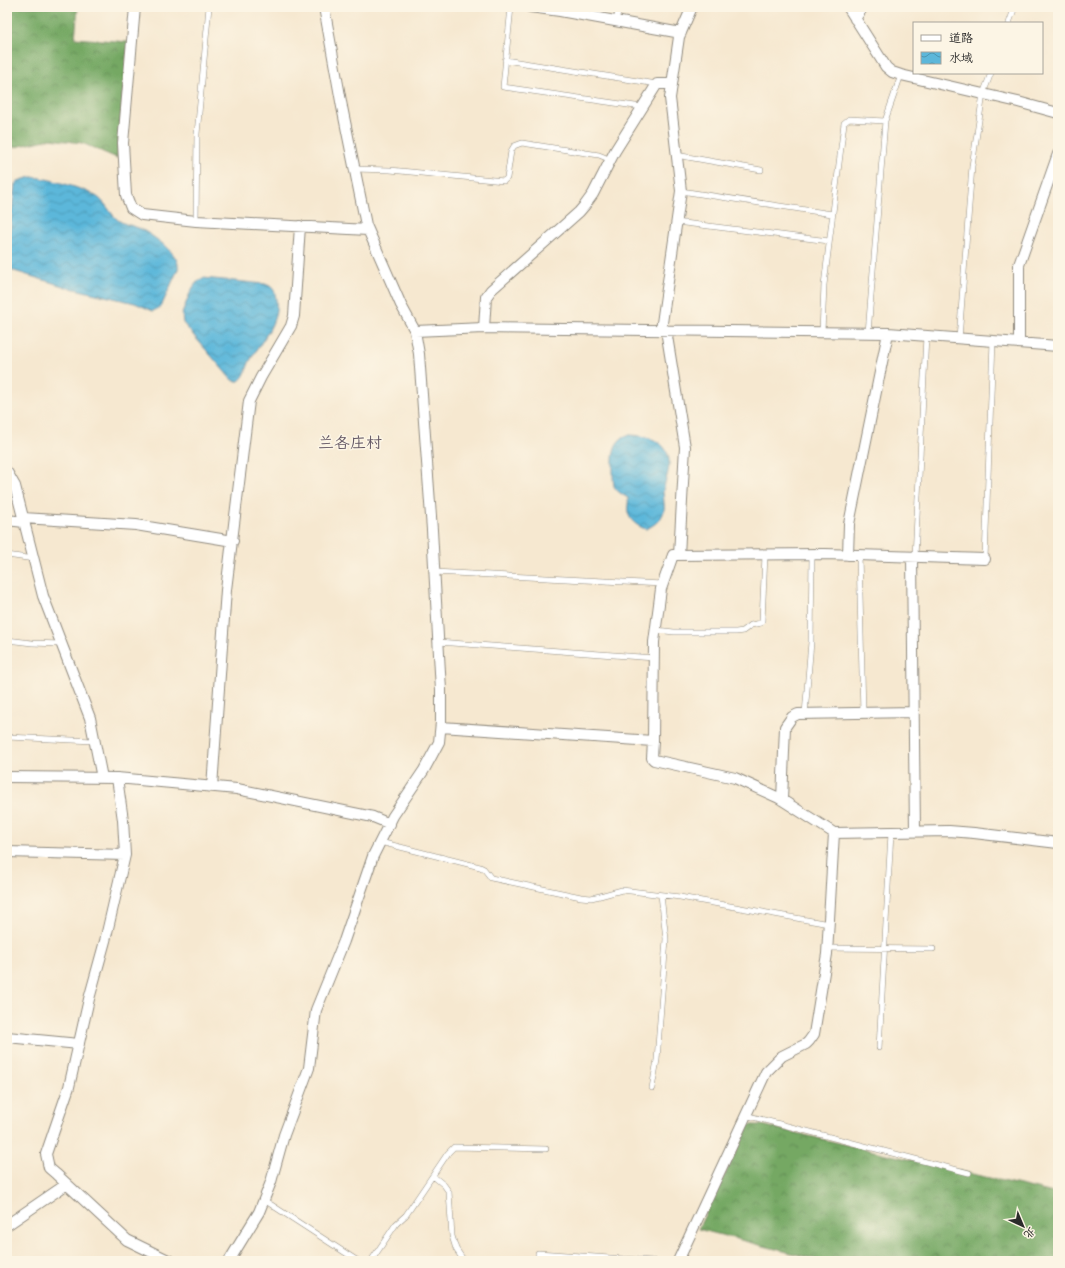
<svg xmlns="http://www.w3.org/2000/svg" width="1065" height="1268" font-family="Delius,'LXGW WenKai TC',sans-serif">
<defs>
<pattern id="forest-crowns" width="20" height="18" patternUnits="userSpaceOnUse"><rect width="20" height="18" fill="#75a863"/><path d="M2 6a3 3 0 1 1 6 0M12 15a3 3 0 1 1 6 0" fill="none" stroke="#608952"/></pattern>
<pattern id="water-waves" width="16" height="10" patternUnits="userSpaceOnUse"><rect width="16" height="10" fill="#5cb7da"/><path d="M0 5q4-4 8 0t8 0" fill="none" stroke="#4c95b1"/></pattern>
</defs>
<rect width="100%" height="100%" fill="#fcf5e5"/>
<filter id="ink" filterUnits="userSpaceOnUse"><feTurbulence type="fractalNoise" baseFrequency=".025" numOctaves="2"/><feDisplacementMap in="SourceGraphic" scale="8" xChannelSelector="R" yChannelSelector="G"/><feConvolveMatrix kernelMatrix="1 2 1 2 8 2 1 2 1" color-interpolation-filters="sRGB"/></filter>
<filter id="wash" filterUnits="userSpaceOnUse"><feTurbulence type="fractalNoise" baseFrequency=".012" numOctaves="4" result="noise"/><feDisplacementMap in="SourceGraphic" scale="16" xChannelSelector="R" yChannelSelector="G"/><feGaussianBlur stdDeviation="0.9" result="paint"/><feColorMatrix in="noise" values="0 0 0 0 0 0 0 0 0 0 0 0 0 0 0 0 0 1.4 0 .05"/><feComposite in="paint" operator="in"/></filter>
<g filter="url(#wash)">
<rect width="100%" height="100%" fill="#f6e8d0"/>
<path fill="url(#forest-crowns)" stroke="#506a47" d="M7 7H78L75 38 128 42 117 158 82 143 50 139 7 149Z
M749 1125H762L1058 1194V1261H822L698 1229Z"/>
<path fill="url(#water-waves)" stroke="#447182" d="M31 177C45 177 90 190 100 199 108 206 112 217 121 222 127 225 134 226 141 229 153 236 181 254 178 269L161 307 153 311 135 303 66 287 8 269 7 255 15 184 18 181Z
M203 278 265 284C274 287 275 291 276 300 279 323 261 341 251 359 246 367 247 375 239 381H234L231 379 183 323 182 314C187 302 191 283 203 278Z
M628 435C645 435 667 440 669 460 670 470 665 481 663 491 663 495 664 499 664 503 666 516 657 524 646 529 637 526 630 521 628 512 627 507 629 503 628 498 623 495 616 491 614 486 613 481 613 474 613 470 613 455 612 441 628 435Z"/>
</g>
<g filter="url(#ink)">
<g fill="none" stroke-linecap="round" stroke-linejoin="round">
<defs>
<path id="lane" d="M511 7 503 87 642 107
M616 21 619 7
M1009 23 1015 7
M505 60 657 84
M676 155 761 170
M354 169 390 170 504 181 507 178 511 151 514 146 522 143 599 155 611 160
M681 191 832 214
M196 221 197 134 209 7
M676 222 829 241
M822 332 824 285 844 123 849 119 885 121
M868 333 885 121 901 75
M959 339 972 166 983 94 991 73
M7 555 34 559
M859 555 863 713
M915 557 926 336
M985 559 993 341
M434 572 662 584
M656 630 674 632H736L743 631 751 625 761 623 762 621 765 555
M7 640 32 643 61 644
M438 642 654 658
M805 714 811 642 812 555
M7 737 94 741
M380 842 480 867 484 869 491 878 581 897 591 898 600 896 622 890 680 897 829 924
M827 948 933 949
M879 1048 891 833
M652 1088 657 1060 666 939 661 895
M745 1115 969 1173
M433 1176 444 1185 449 1192 452 1236 456 1249 464 1261
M264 1200 358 1261
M371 1261 396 1224 406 1215 448 1153 454 1147 546 1149
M538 1261V1253L653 1261"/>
<path id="street" d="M135 7 123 143 126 195 131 208 142 215 196 221 368 230
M530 7 560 11 681 33
M848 7 886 67 892 72 901 75 1018 102 1058 113
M855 19 863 7
M484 328 486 297 491 290 579 212 585 205 593 194 615 151 657 84H672
M661 330 681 191 670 98 679 37 692 7
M666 330 685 447 679 555
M415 331 484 328 888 333 1058 346
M1019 343V265L1058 154
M7 472 15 486 43 596 90 718 102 778
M23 518 136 525 233 541
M7 520 24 522
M848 555 849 524 888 333
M912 557 915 832
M441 727 653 741 652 758 654 760 735 778 779 798 834 833 949 831 974 833 1058 843
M653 741 654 642 661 589 673 555 825 554 985 559
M7 777 117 778 237 789 373 817 390 824
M117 778 123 820 125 855 105 941 89 999 69 1087 46 1154 49 1168 56 1174 127 1240 170 1261
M212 787 226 590 249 401 261 377 291 326 294 316 300 226
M782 800 785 727 792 717 798 714 914 712
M7 852 125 855
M7 1037 79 1044
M7 1225 67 1184
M229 1261 259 1212 271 1182 284 1135 309 1068 316 1010 344 941 373 856 393 816 424 770 439 742 441 722V690L432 530 419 354 415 331 401 305 366 225 342 107 324 7
M678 1261 766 1072 782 1056 806 1044 809 1041 814 1034 827 954 834 833"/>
</defs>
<use href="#lane" stroke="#908a7e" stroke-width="6"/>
<use href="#street" stroke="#908a7e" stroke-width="12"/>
<use href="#lane" stroke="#fff" stroke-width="5"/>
<use href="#street" stroke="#fff" stroke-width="10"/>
</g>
</g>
<g text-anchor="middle" stroke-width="3" stroke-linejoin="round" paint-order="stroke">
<g font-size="16" fill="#645865" stroke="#fcf5e5">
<text x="350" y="448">兰各庄村</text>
</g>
</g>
<rect width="1065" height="1268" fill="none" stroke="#fcf5e5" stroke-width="24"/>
<rect x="913" y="22" width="130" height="52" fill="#fcf5e5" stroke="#a8a49b"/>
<rect x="921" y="35" width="20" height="6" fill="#ffffff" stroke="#a8a49b"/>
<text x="949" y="42" font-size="12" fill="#2b2b2b">道路</text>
<rect x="921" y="52" width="20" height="12" fill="url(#water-waves)" stroke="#a8a49b"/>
<text x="949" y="62" font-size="12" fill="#2b2b2b">水域</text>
<g transform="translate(1023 1226) rotate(136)" stroke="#fcf5e5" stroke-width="3" paint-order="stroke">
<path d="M0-3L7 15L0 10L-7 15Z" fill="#2b2b2b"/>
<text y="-6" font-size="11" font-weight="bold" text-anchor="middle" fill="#2b2b2b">北</text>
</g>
</svg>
